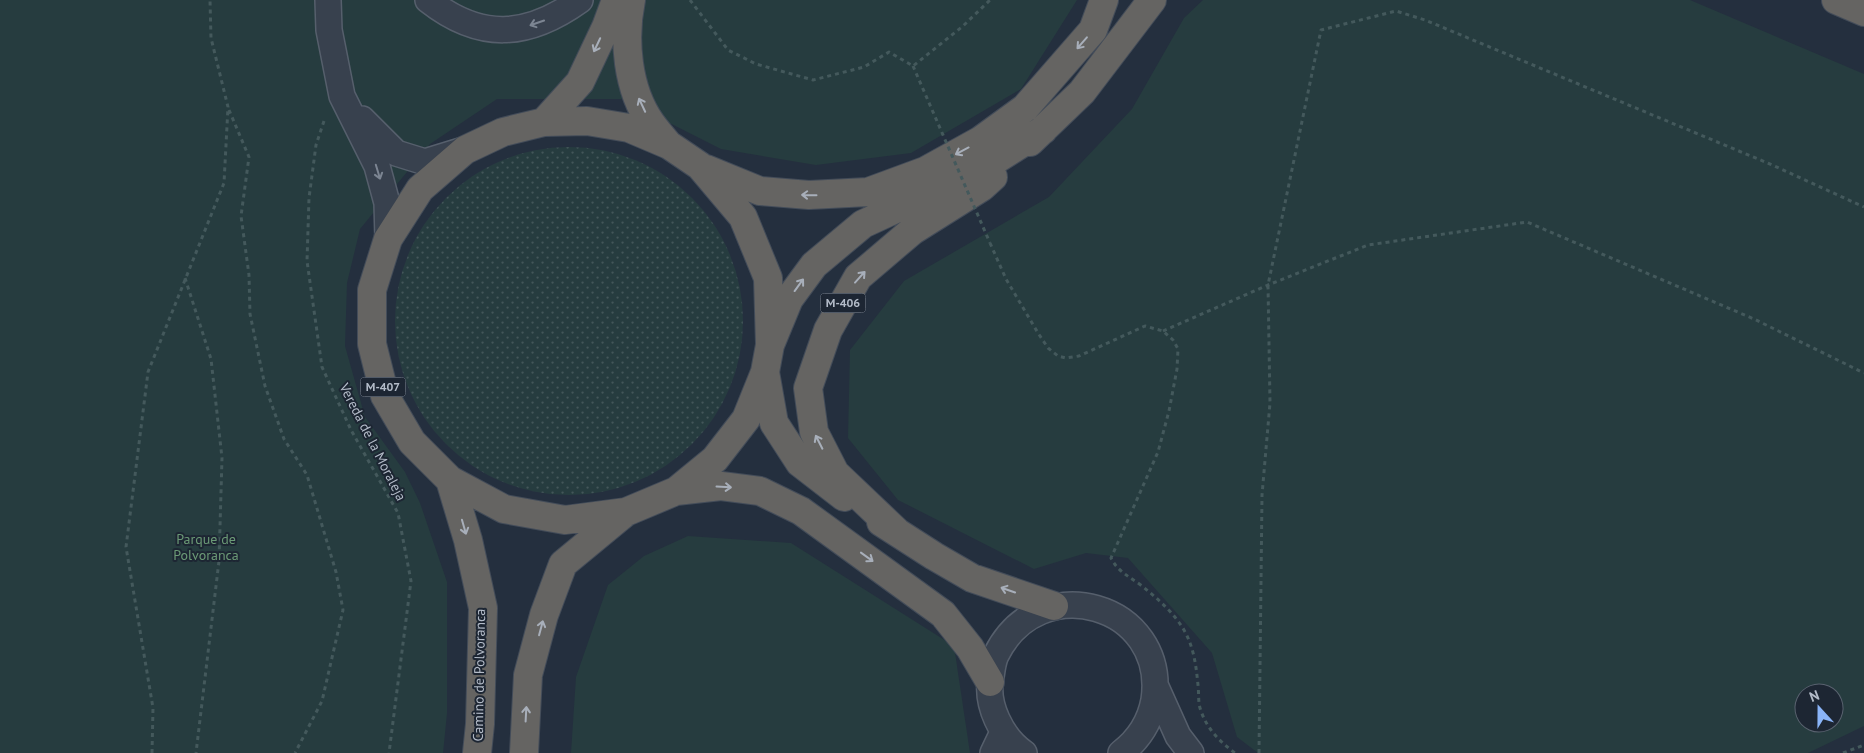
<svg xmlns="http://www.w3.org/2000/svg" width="1864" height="753" font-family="'PT Sans',sans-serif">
<defs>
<pattern id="grass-dots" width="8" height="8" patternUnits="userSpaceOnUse" patternTransform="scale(1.25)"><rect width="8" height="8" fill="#263c3f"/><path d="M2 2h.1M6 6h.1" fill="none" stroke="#435659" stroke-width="1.8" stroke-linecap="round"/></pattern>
</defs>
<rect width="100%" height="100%" fill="#242f3e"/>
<path fill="url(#grass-dots)" d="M395 321a174 174 0 1 1 348 0a174 174 0 1 1-348 0Z"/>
<path fill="#263c3f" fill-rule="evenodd" d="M0 0H1077L1021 89 911 153 816 165 721 149 622 99H497L430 144 360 229 347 283 345 346 365 417 405 472 420 503 447 582V713L443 753H0Z
M1203 0H1690L1864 74V726L1808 753H1258L1237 737 1212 653 1128 558 1086 553 1034 569 898 500 848 438 850 350 904 281 1049 197 1132 109 1184 18ZM1804 693H1834V723H1804Z
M688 536 791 543 954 646 970 753H571L576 677 608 585 644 556Z"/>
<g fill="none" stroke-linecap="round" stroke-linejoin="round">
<defs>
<path id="minor" d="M328 0 329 30 342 96 377 166 387 203 388 239
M428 0C480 41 527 38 580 0
M362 119 396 153 425 162 464 150
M1156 687 1178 736 1191 753
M993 753 1003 732
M1024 753C1002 738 985 704 991 677 992 670 993 661 996 655 1039 567 1168 604 1154 700 1150 722 1138 740 1121 753"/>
<path id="trunk" d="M631 0C623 39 627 89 651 123 656 130 662 137 668 144
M1836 0 1864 12
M544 122 580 82 606 27 616 0
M1030 142 1082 92 1152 0
M706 169 760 191 809 195 868 192 925 171 981 140 1025 108 1093 30 1104 0
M770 345 768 278 743 217 700 166 669 145 629 128 587 121 544 122 503 132 465 150 420 189 388 239 372 290V344L385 396 412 442 450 480 504 509 565 520 626 512 676 491 715 459 746 419 765 372 770 345 789 299 814 265 863 224 978 171 1043 130
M765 372 774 423 800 463 844 497
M450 480 468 540 483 608 480 724 477 753
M676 491 721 486 760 491 801 511 943 614 970 648 990 682
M881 522 934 556 972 578 1054 606
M896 531 835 473 814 432 808 388 828 330 858 277 912 231 982 187 993 177
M524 753 528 675 544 615 563 564 626 512"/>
</defs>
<use href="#minor" stroke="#565f6c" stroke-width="28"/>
<use href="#trunk" stroke="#434c59" stroke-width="30"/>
<path stroke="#44595c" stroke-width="3" stroke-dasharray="4 4" stroke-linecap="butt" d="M690 0 728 50 756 64 813 80 864 67 889 52 913 66 963 26 990 0
M229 110 249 157 241 216 249 275 250 314 265 386 284 439 307 475 336 572 343 610 322 701 295 753
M324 121 316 145 309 198 307 261 322 367 351 430 398 513 411 581 389 753
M990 243 1006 279 1038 333 1048 348 1058 356 1066 358 1079 356 1145 326 1163 331 1173 340 1178 349 1177 369 1169 411 1158 452 1111 558C1118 572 1130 577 1142 586 1158 599 1174 613 1184 630 1194 648 1196 665 1198 685 1199 693 1198 701 1200 708 1206 728 1219 741 1235 753
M185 278 211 359 222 458 219 561 196 753
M1163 331 1268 285 1368 245 1527 222 1754 319 1864 373
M152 753 153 708 126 547 148 372 224 183 228 107 211 38 210 0
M1259 753 1262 495 1270 403 1268 285 1321 30 1396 11 1425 20 1770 164 1864 207
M1843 753 1864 745"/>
<use href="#minor" stroke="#38414e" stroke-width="25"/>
<use href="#trunk" stroke="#656462" stroke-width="28"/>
<path stroke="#44595c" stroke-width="3" stroke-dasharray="4 4" stroke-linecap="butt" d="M913 66 990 243"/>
</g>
<defs><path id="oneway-shaft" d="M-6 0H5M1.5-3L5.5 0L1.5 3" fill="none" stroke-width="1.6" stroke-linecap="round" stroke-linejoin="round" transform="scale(1.25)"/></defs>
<g stroke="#7c8592">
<use href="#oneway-shaft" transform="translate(537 23) rotate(161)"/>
<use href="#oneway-shaft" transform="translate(378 172) rotate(73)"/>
</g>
<g stroke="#a8afba">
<use href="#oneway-shaft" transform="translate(1082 43) rotate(131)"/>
<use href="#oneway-shaft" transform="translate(597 45) rotate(115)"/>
<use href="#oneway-shaft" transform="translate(642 105) rotate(-115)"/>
<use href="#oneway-shaft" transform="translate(962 151) rotate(152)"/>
<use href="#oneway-shaft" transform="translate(809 195) rotate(-179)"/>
<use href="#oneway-shaft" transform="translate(860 277) rotate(-48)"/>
<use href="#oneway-shaft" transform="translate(799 285) rotate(-54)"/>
<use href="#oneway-shaft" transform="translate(819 442) rotate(-117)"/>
<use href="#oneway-shaft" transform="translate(724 487) rotate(3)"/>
<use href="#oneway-shaft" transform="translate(464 527) rotate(74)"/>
<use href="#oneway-shaft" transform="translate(867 557) rotate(36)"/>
<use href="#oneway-shaft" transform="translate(1008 590) rotate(-161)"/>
<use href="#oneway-shaft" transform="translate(541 628) rotate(-75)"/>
<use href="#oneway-shaft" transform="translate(526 714) rotate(-87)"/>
</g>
<g text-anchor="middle" stroke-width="4" stroke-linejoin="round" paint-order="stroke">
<g fill="#1d2633" stroke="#878f9c" stroke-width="1">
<rect x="820.5" y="293.5" width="45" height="19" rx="4"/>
<rect x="360.5" y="377.5" width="45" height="19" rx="4"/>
</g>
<g font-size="12" font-weight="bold" fill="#b4bcc9">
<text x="843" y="307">M-406</text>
<text x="383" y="391">M-407</text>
</g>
<g font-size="14" fill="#b4bcc9" stroke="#1d2633">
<text transform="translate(373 442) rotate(63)" y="5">Vereda de la Moraleja</text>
<text transform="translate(479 675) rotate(-89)" y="5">Camino de Polvoranca</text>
</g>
<g font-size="14" fill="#6b9a76" stroke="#1d2633">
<text x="206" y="544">Parque de<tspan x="206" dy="16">Polvoranca</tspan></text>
</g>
</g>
<g transform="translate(1819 708) rotate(339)"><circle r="24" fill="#1d2633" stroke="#59626f"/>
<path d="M0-4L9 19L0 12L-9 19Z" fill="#8ab4f8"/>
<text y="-8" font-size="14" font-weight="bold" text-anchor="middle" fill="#b4bcc9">N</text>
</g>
</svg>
